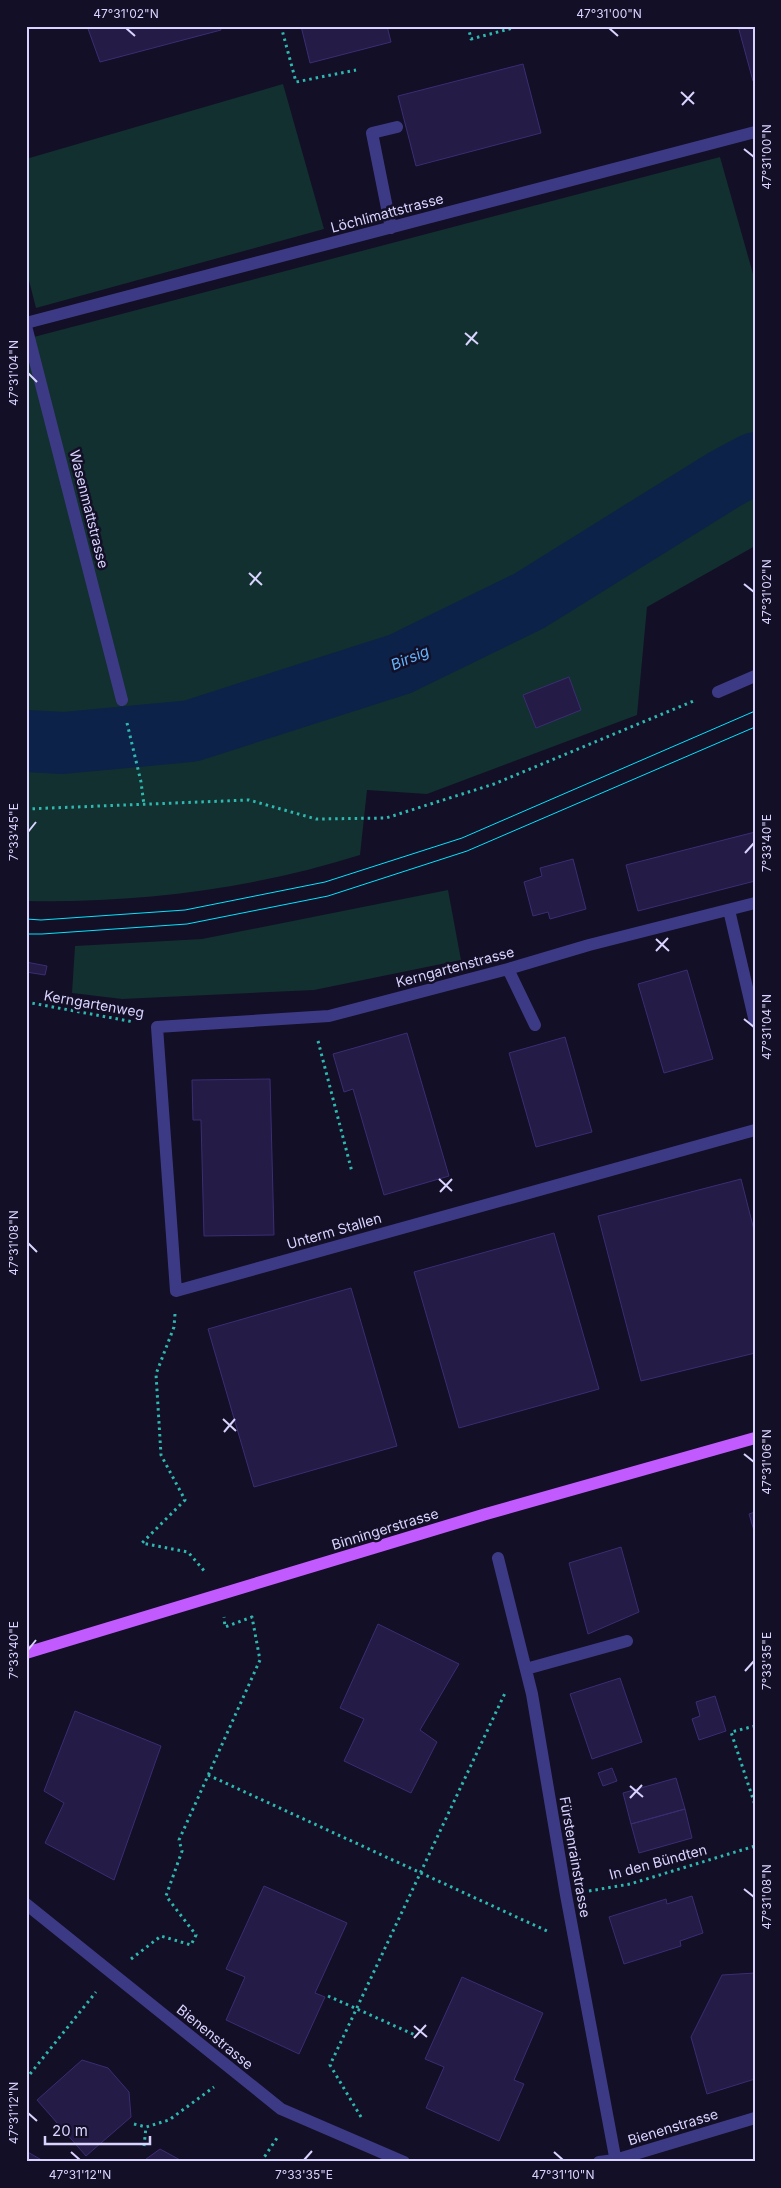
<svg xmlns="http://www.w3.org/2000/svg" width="781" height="2188" font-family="Inter,sans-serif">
<rect width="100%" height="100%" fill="#130f26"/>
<path fill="#12302f" d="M283 84 324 229 36 308 26 269V159Z
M720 157 755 281V546L647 607 637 715 427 794 367 790 360 855C252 889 138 903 26 901V339Z
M448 890 461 960 314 990 122 999 72 993 75 946 202 939Z"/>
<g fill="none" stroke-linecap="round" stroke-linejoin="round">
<path stroke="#0c2248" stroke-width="62" d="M26 741 63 743 191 731 400 664 529 601 725 479 755 463"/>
</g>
<path fill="#241b47" stroke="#3b2d73" d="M87 26H220L221 30 100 62Z
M301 26H387L391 42 310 63Z
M738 26H755V81H753Z
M523 64 541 133 416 166 398 96Z
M569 677 581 710 536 728 523 695Z
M755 832V881L638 911 626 865Z
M573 859 586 909 550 919 548 912 533 916 524 882 542 876 540 868Z
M26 962 47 966 45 975 26 972Z
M687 970 713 1059 664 1073 638 984Z
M407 1033 449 1176 384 1195 353 1089 344 1092 333 1054Z
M565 1037 592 1132 536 1147 509 1053Z
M270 1079 274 1235 204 1236 201 1120H193L192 1080Z
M741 1179 755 1234V1353L641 1381 598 1216Z
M554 1233 599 1389 459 1428 414 1272Z
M351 1288 397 1446 254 1487 208 1329Z
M755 1512V1534L749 1514Z
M621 1547 639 1612 588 1634 569 1563Z
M378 1624 459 1664 420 1730 437 1742 411 1793 344 1761 364 1719 340 1708Z
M620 1678 642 1742 592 1759 570 1694Z
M715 1696 726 1731 699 1740 692 1719 700 1716 696 1702Z
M75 1711 161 1746 114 1880 45 1843 64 1803 44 1791Z
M612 1768 617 1781 603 1786 598 1773Z
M676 1778 685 1809 631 1824 623 1793Z
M685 1809 692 1838 639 1853 631 1824Z
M264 1886 347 1923 315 1993 325 1997 299 2054 226 2020 245 1977 226 1969Z
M692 1896 703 1933 680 1941 681 1946 624 1964 609 1917 666 1899 667 1904Z
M755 1973V2079L707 2094 691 2037 722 1975Z
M462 1977 543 2013 514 2080 524 2084 499 2141 426 2108 444 2067 425 2059Z
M82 2060 108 2068 129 2092 131 2117 86 2156 37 2100Z
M160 2149 182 2161 183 2162H142Z
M26 2151 45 2162H26Z"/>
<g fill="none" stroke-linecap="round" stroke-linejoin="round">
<path stroke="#2fb8b0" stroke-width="3" stroke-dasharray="2.5 4" stroke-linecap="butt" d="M281 26 296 82 356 70
M468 26 471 39 521 26
M127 723 141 782 144 805
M26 809 249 800 316 819 386 818 494 784 696 700
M26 1002 134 1022
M318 1041 352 1172
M175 1314 174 1327 156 1374 161 1455 185 1500 142 1543 188 1552 206 1573
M755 1726 731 1732 755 1805
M208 1775 547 1931
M26 1776 32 1777
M589 1891 630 1884 755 1846
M131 1959 161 1936 191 1945 196 1935 166 1896 182 1851 179 1840 260 1660 252 1617 225 1627 224 1617
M328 1996 415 2035
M26 2079 96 1992
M361 2117 330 2065 505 1693
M134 2124 146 2127 169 2120 214 2087
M144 2146 146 2127
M261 2162 279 2135"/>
<path stroke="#3d3a85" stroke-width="12" d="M391 228 372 133 397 127
M26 323 755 132
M26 326 122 700
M718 692 755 676
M755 903 589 945 508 969 329 1016 157 1027 176 1291 755 1130
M729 910 755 1022
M508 969 535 1025
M498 1558 532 1694 566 1895 616 2162
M526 1669 627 1641
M26 1904 281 2109 404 2162
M599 2162 615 2160 755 2118"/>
<path stroke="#c25bff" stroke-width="12" d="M26 1653 486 1514 755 1438"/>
<path stroke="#00e5ff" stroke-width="1" d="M26 919 41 920 185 910 325 882 462 838 755 711
M26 934H42L187 924 328 896 467 851 755 727"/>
</g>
<path fill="none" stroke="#d9d4ff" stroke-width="2" d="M126 28 135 36M609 28 618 36M681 92 694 104M682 105 694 92M744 149 754 157M465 333 478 344M466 345 477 332M28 373 37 382M249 573 262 585M744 584 754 592M250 585 261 572M28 832 36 822M745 853 754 843M656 939 669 951M656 951 668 938M744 1019 754 1027M439 1179 452 1191M440 1192 452 1179M28 1243 37 1252M223 1419 236 1431M224 1432 235 1419M744 1454 754 1462M28 1650 36 1640M745 1671 754 1661M630 1786 643 1797M630 1798 642 1785M744 1889 754 1897M414 2026 427 2037M414 2038 426 2025M28 2113 37 2121M71 2152 80 2160M554 2152 563 2160M304 2160 312 2151"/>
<g text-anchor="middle" stroke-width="5" stroke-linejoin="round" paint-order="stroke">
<g font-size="14" fill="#d9d4ff" stroke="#130f26">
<text transform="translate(387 213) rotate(-15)" y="5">Löchlimattstrasse</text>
<text transform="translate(89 509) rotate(76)" y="5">Wasenmattstrasse</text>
<text transform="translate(455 967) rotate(-15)" y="5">Kerngartenstrasse</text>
<text transform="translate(94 1004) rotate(10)" y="5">Kerngartenweg</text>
<text transform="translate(334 1231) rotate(-16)" y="5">Unterm Stallen</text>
<text transform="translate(385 1529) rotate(-17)" y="5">Binningerstrasse</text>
<text transform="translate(575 1857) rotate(80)" y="5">Fürstenrainstrasse</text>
<text transform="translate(658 1862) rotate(-15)" y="5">In den Bündten</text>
<text transform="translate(215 2037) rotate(39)" y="5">Bienenstrasse</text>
<text transform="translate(673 2127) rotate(-17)" y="5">Bienenstrasse</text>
</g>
<g font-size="15" font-style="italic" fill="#62b6ff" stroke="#130f26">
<text transform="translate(410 658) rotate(-23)" y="5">Birsig</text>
</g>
</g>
<rect width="781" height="2188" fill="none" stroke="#130f26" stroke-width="55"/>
<path d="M45 2136v8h105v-8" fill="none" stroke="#d9d4ff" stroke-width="2.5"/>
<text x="52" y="2136" font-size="15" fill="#d9d4ff" stroke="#130f26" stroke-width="4" paint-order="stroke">20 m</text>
<rect x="28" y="28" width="726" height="2132" fill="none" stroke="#d9d4ff" stroke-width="2"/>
<g font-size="12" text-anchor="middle" fill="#d9d4ff">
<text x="126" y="18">47°31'02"N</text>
<text x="609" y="18">47°31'00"N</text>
<text transform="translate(767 157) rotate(-90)" y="4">47°31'00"N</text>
<text transform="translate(14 373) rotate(-90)" y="4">47°31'04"N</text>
<text transform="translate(767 592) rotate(-90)" y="4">47°31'02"N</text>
<text transform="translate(14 832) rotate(-90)" y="4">7°33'45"E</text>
<text transform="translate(767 843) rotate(-90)" y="4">7°33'40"E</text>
<text transform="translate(767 1027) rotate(-90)" y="4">47°31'04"N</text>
<text transform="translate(14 1243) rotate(-90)" y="4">47°31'08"N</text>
<text transform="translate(767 1462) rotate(-90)" y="4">47°31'06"N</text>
<text transform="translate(14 1650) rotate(-90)" y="4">7°33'40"E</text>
<text transform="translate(767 1661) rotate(-90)" y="4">7°33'35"E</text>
<text transform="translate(767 1897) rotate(-90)" y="4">47°31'08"N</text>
<text transform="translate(14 2113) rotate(-90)" y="4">47°31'12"N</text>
<text x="80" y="2179">47°31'12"N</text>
<text x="304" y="2179">7°33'35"E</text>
<text x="563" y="2179">47°31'10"N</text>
</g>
</svg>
